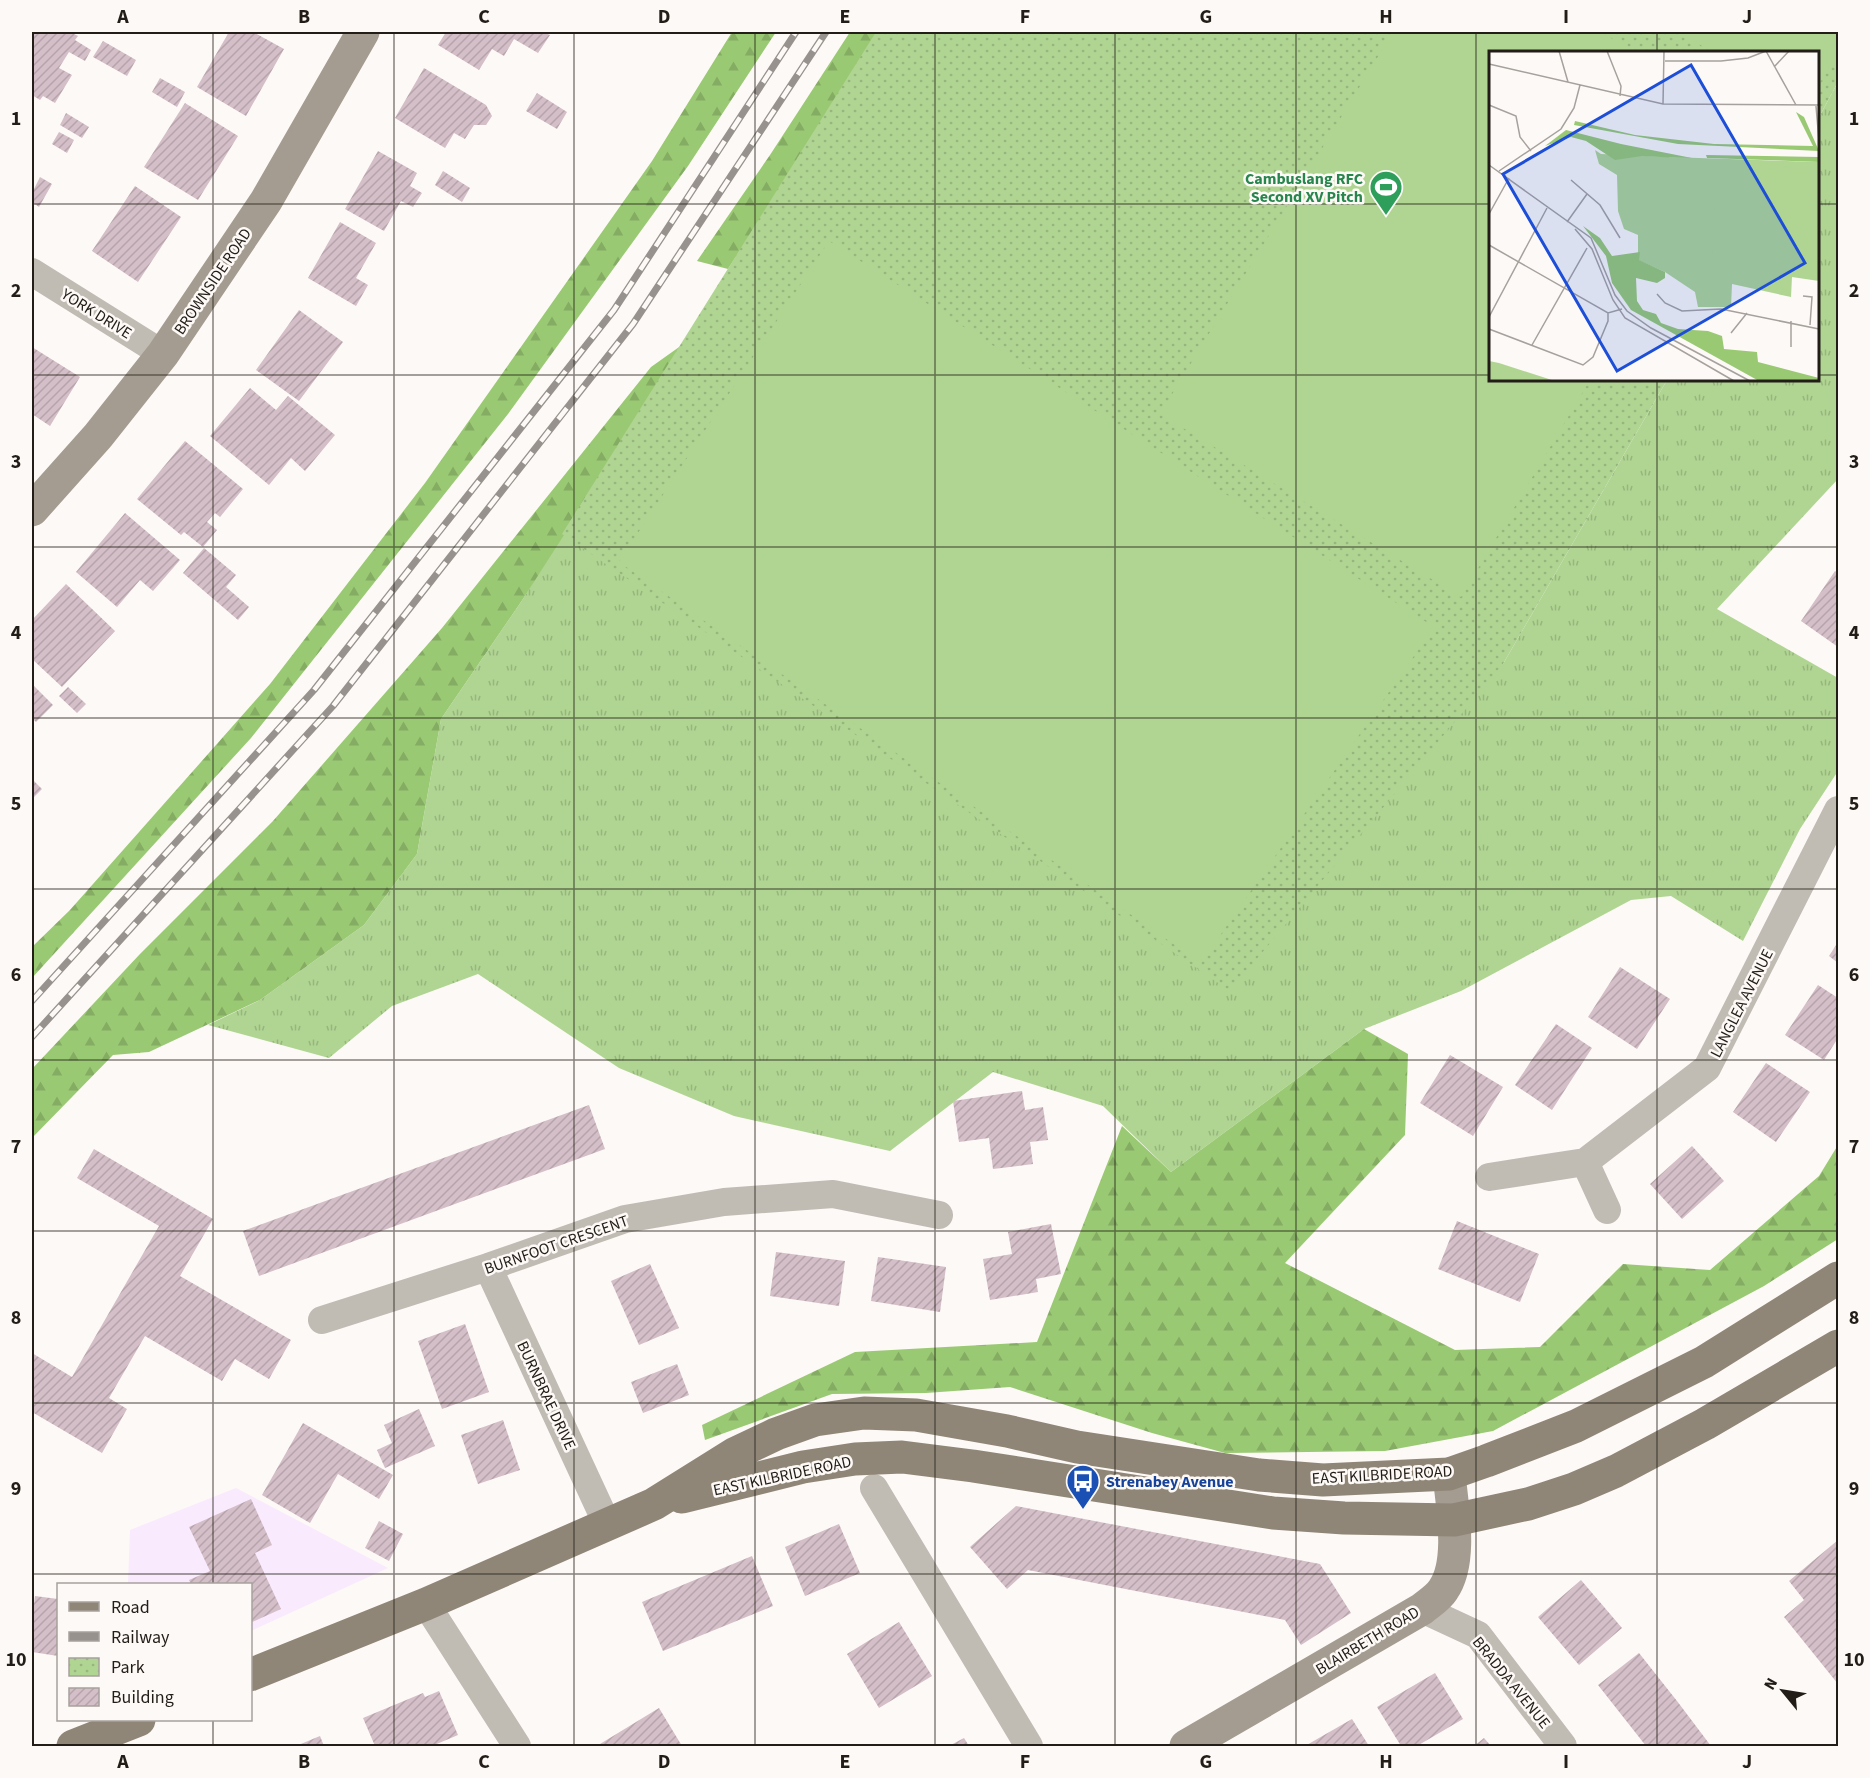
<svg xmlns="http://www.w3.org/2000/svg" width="1870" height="1778" font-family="'Source Sans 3',sans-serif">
<defs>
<pattern id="grass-tufts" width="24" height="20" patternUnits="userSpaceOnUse" patternTransform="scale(1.5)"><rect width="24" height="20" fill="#b0d592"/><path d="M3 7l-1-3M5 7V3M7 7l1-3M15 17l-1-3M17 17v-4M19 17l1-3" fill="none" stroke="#97b67d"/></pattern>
<pattern id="forest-firs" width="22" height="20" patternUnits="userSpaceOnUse" patternTransform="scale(1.5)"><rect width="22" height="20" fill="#9ac973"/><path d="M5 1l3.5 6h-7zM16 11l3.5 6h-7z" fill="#84ac63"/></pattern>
<pattern id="park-dots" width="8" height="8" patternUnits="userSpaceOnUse" patternTransform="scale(1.5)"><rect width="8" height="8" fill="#b0d592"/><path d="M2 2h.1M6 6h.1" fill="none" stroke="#97b67d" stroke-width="1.8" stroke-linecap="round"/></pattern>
<pattern id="building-hatch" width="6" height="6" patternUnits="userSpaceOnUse" patternTransform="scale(1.5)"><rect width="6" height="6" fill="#d4bec8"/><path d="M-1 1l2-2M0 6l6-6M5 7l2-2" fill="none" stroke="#b6a3ab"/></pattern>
</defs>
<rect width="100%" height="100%" fill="#fdf9f6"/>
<path fill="#f9eafe" d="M236 1488 388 1568 251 1631 250 1584H128L130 1530Z"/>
<path fill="url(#grass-tufts)" d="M1838 82V479L1717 609 1838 678V771L1800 829 1743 941 1671 896 1631 900 1461 991 1364 1029 1171 1172 1103 1106 993 1072 890 1151 734 1116 619 1068 478 974 392 1006 329 1058 208 1025 260 1000 364 925 417 854 441 719 523 599 562 534 1503 664 1667 380H1818V119Z"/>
<path fill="url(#forest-firs)" d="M732 32H776L688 166 508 414 251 738 32 978V947L70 910 270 684 425 483 652 161Z
M850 32H882L728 269 697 261 770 155Z
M689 340 523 599 441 719 417 854 364 925 260 1000 149 1052 113 1055 32 1138V1069L140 954 273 821 442 628 651 367Z
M1364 1029 1408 1054 1405 1135 1285 1263 1455 1350 1540 1347 1623 1264 1710 1270 1819 1176 1838 1145V1239L1764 1286 1493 1431 1385 1451 1225 1453 1152 1433 1010 1387 926 1393 832 1394 705 1440 702 1425 855 1352 1037 1342 1122 1126 1171 1172Z"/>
<path fill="url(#park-dots)" d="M876 32H1838V82L1818 119V52H1490V380H1667L1503 664 1230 991 562 534Z"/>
<path fill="#b0d592" d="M1393 32H1601L1634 52H1490V380H1590L1461 597 1160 414Z
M1679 32H1838V52L1818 86V52H1712Z
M829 241 1434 627 1201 963 619 562Z"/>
<path fill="url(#building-hatch)" d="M32 32H70L78 36 75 40 91 50 85 61 69 52 59 68 72 75 55 103 43 96 40 100 32 95Z
M229 32H253L284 49 246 116 197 87Z
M446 32H543L550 35 538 53 514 39 504 56 492 49 479 70 438 45Z
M103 41 136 60 127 76 93 57Z
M424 68 486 105 492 116 486 125H474L465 139 454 133 445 148 395 118Z
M160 78 185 92 177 107 152 92Z
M537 93 567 112 557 129 526 111Z
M185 103 238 136 198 200 144 167Z
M66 113 89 127 82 138 60 125Z
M59 132 74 140 67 153 52 144Z
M378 151 417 173 410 186 422 193 413 207 401 201 384 231 345 209Z
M443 171 470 188 462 202 435 185Z
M40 177 52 184 39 207 32 202V193Z
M135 186 181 217 138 282 92 251Z
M340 222 376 243 356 278 368 285 356 306 308 278Z
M299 310 343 342 299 401 256 370Z
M32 347 80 377 50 426 32 414Z
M250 388 276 410 288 396 335 435 305 471 291 458 269 485 210 436Z
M185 441 243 489 220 517 215 513 207 522 217 530 203 547 184 532 181 535 137 499Z
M125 513 180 560 153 591 140 580 117 607 76 572Z
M204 548 236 575 226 587 249 607 238 620 183 573Z
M1835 571 1838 573V647L1801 621Z
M66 584 115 631 62 687 32 659V620Z
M32 684 53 705 36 722 32 718Z
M68 687 86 704 77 713 59 696Z
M32 779 42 789 32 799Z
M1838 942V963L1829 956Z
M1620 967 1670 999 1637 1049 1588 1017Z
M1818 985 1838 998V1038L1824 1060 1785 1035Z
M1556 1024 1592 1048 1552 1110 1515 1085Z
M1450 1055 1503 1087 1473 1136 1420 1103Z
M1766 1063 1810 1092 1776 1142 1733 1112Z
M1022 1091 1025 1110 1043 1107 1048 1140 1030 1142 1033 1164 993 1169 989 1138 959 1142 953 1101Z
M589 1105 605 1149 259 1276 243 1231Z
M1692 1146 1724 1181 1682 1219 1650 1184Z
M94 1149 213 1219 180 1276 291 1340 269 1379 235 1359 222 1381 145 1336 109 1398 127 1409 102 1453 32 1412V1353L72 1377 159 1226 77 1178Z
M1457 1221 1539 1254 1520 1302 1438 1269Z
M1051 1224 1061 1274 1036 1279 1038 1292 990 1300 983 1259 1012 1254 1008 1232Z
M776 1252 845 1261 839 1306 770 1296Z
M878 1257 946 1267 940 1312 871 1301Z
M650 1264 679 1328 639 1345 611 1281Z
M465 1324 489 1392 442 1409 418 1341Z
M677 1364 689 1395 643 1413 631 1382Z
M419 1409 435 1446 385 1468 377 1450 392 1443 384 1425Z
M503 1420 520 1470 478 1484 461 1435Z
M303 1423 393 1475 379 1499 338 1474 310 1523 262 1495Z
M251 1499 272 1545 255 1553 281 1609 250 1623V1584H191L189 1580 210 1571 189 1527Z
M1016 1506 1320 1564 1351 1613 1301 1645 1285 1620 1028 1570 1007 1589 970 1547Z
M379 1521 403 1534 389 1561 365 1548Z
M839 1524 860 1573 805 1596 785 1547Z
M1838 1540V1684L1784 1617 1804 1600 1789 1581Z
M752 1556 773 1606 663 1651 642 1602Z
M1581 1580 1622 1628 1579 1665 1538 1617Z
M35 1596 58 1599V1656L32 1652V1620Z
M899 1622 932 1676 879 1708 847 1654Z
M1639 1653 1677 1701 1711 1746H1646L1598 1685Z
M1435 1673 1463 1719 1417 1746H1401L1377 1707Z
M439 1691 458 1735 432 1746H375L363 1718 423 1693 425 1697Z
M659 1708 682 1746H601L600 1744Z
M1352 1719 1369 1746H1305Z
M320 1736 324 1746H296Z
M964 1738 969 1746H949Z
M1484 1738 1491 1746H1474Z"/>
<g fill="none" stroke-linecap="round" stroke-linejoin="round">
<path stroke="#c0bbb3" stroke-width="28" d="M32 272 163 354
M1585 1162 1607 1210
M1489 1177 1585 1162 1707 1068 1838 810
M488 1267 607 1524
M322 1320 488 1267 625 1219 724 1202 833 1194 939 1215
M874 1488 1029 1746
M426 1604 517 1746
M1422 1609 1478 1635 1563 1746"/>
<path stroke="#a49c90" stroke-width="33" d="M32 510 98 436 163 354 266 201 363 32
M1186 1746 1422 1609C1429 1603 1438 1598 1443 1590 1463 1562 1452 1506 1449 1474"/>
<path stroke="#908677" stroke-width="33" d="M682 1497 803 1467 855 1459 902 1457 973 1466 1273 1513 1344 1518 1454 1520 1528 1504 1574 1489 1616 1471 1705 1424 1838 1346
M250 1675 426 1604 654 1504 734 1454 776 1434 815 1420 864 1413 916 1415 1007 1431 1077 1447 1259 1475 1323 1480 1449 1474 1486 1461 1576 1426 1704 1362 1838 1278
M73 1746 139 1720"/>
<defs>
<path id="rail" d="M32 1001 314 690 614 310 796 32
M32 1037 333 706 633 324 826 32"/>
</defs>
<use href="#rail" stroke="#97928d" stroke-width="7"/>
<use href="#rail" stroke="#fdf9f6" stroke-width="4.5" stroke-dasharray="14" stroke-linecap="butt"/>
</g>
<path fill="none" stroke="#231d17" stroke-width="1.5" stroke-opacity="0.55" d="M213 32V1584M394 32V1746M574 32V1746M755 32V1746M935 32V1746M1115 32V1746M1296 32V1746M1476 32V1746M1657 32V52M32 204H1490M1818 204H1838M32 375H1490M1818 375H1838M1657 380V1746M32 547H1838M32 718H1838M32 889H1838M32 1060H1838M32 1231H1838M32 1403H1838M32 1574H1838M213 1720V1746"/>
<defs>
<symbol id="stadium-pin" viewBox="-11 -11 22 30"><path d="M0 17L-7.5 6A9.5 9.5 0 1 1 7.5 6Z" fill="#2e9e5b" stroke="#fdf9f6"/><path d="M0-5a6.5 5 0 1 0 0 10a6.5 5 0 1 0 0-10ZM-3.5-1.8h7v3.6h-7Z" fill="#fff"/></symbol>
<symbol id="bus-pin" viewBox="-11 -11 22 30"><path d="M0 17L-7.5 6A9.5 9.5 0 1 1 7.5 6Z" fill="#1a4fb4" stroke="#fdf9f6"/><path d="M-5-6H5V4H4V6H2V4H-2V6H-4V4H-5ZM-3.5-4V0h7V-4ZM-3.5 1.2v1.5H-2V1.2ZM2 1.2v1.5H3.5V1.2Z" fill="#fff"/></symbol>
</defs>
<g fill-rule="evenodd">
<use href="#stadium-pin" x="1367" y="168" width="38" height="52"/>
<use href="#bus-pin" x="1064" y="1462" width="38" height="52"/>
</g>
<g text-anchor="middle" stroke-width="5" stroke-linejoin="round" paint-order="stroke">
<g font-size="16" font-weight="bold" fill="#27864d" stroke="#fdf9f6" text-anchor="end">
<text x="1363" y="184">Cambuslang RFC<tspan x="1363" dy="18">Second XV Pitch</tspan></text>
</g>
<g font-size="16" fill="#231d17" stroke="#fdf9f6">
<text transform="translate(212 281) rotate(-56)" y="6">BROWNSIDE ROAD</text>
<text transform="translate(97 313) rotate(32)" y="6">YORK DRIVE</text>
<text transform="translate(1741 1003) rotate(-63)" y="6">LANGLEA AVENUE</text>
<text transform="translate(556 1244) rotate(-19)" y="6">BURNFOOT CRESCENT</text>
<text transform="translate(547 1395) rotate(65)" y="6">BURNBRAE DRIVE</text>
<text transform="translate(1382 1474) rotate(-3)" y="6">EAST KILBRIDE ROAD</text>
<text transform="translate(782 1475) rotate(-12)" y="6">EAST KILBRIDE ROAD</text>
<text transform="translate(1367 1640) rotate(-31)" y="6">BLAIRBETH ROAD</text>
<text transform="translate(1512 1682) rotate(51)" y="6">BRADDA AVENUE</text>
</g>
<g font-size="16" font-weight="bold" fill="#164399" stroke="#fdf9f6" text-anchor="start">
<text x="1106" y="1487">Strenabey Avenue</text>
</g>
</g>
<g transform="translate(1489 51)">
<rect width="330" height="330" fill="#fdf9f6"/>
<path d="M106 99 112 103 180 106 223 213H330V230L303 226 302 246 243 233 242 256H209L206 241 176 221 149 209V184L135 178 129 160 128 124 110 113Z" fill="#b0d592"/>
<path d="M307 61 315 66 330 100 189 93 85 74 86 70 146 84 225 93 324 95ZM77 79 132 93 208 108 153 105 126 109 97 90 82 86 56 95ZM217 104 330 106V111L218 107ZM94 175 111 187 123 205 151 201 150 209 176 221V227L168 232 147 227 148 250 154 259 167 263 172 272 189 278 219 280 233 285 235 298 268 301 269 311 330 327V330H270L142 259 123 232 117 205Z" fill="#9ac973"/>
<path d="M180 106 330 111V213H223L172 205ZM0 310 10 312 66 330H0Z" fill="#b0d592"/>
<path d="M180 114 227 116 223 204 173 200ZM303 140 330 141V212L300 211ZM229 162 297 163 296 206 228 205Z" fill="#b0d592"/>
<path fill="none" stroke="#a6a19d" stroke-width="1.5" d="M70 0 79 31M118 0 132 35 131 45M277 0 307 54M176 10H232L259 7 277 0M0 13 174 53 330 54M285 16 300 0M174 53 175 0M0 54 27 65 31 86 42 100M327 55 330 90M0 114 102 187 126 244 138 260 162 277 261 330M10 120 72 78 85 57 91 34M82 129 111 154 131 187M0 163 20 127M78 171 98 143M86 178 103 198 124 249 136 267 245 330M0 194 119 262 133 258M168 243 176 252 193 260 232 258 330 278M314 245 323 246 321 274M0 266 58 157M0 278 94 314 104 306 119 270V262M242 282 258 262M43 294 98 197M302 296V270"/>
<path fill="#1d4ed8" fill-opacity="0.15" stroke="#1d4ed8" stroke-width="3" d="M202 14 316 212 128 320 14 123Z"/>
<rect width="330" height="330" fill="none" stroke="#231d17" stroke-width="3"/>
</g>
<rect width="1870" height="1778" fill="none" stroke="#fdf9f6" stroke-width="66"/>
<rect x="57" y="1583" width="195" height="138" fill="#fdf9f6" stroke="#a6a19d" stroke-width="1.5"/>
<rect x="69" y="1602" width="30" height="9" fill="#908677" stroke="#a6a19d" stroke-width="1.5"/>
<text x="111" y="1613" font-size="18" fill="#231d17">Road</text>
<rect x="69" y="1632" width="30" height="9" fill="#97928d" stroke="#a6a19d" stroke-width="1.5"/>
<text x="111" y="1643" font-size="18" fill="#231d17">Railway</text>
<rect x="69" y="1658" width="30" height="18" fill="url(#park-dots)" stroke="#a6a19d" stroke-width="1.5"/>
<text x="111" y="1673" font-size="18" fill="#231d17">Park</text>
<rect x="69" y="1688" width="30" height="18" fill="url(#building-hatch)" stroke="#a6a19d" stroke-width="1.5"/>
<text x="111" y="1703" font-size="18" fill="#231d17">Building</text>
<g transform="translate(1783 1691) rotate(300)" stroke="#fdf9f6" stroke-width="4.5" paint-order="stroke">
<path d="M0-4.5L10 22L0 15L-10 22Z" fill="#231d17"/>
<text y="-9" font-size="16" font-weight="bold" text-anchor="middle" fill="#231d17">N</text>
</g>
<rect x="33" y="33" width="1804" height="1712" fill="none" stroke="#231d17" stroke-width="2"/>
<g font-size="20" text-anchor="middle" font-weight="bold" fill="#231d17">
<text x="123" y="23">A</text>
<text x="304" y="23">B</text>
<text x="484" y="23">C</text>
<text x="664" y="23">D</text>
<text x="845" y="23">E</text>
<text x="1025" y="23">F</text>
<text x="1206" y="23">G</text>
<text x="1386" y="23">H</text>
<text x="1566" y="23">I</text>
<text x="1747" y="23">J</text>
<text x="16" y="125">1</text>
<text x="1854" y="125">1</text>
<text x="16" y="297">2</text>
<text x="1854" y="297">2</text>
<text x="16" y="468">3</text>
<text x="1854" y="468">3</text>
<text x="16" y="639">4</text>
<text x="1854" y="639">4</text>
<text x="16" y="810">5</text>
<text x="1854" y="810">5</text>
<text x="16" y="981">6</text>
<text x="1854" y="981">6</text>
<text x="16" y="1153">7</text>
<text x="1854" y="1153">7</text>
<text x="16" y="1324">8</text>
<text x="1854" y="1324">8</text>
<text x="16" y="1495">9</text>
<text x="1854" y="1495">9</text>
<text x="16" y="1666">10</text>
<text x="1854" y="1666">10</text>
<text x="123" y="1768">A</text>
<text x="304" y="1768">B</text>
<text x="484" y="1768">C</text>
<text x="664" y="1768">D</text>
<text x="845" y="1768">E</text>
<text x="1025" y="1768">F</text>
<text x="1206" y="1768">G</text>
<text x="1386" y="1768">H</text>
<text x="1566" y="1768">I</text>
<text x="1747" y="1768">J</text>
</g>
</svg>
